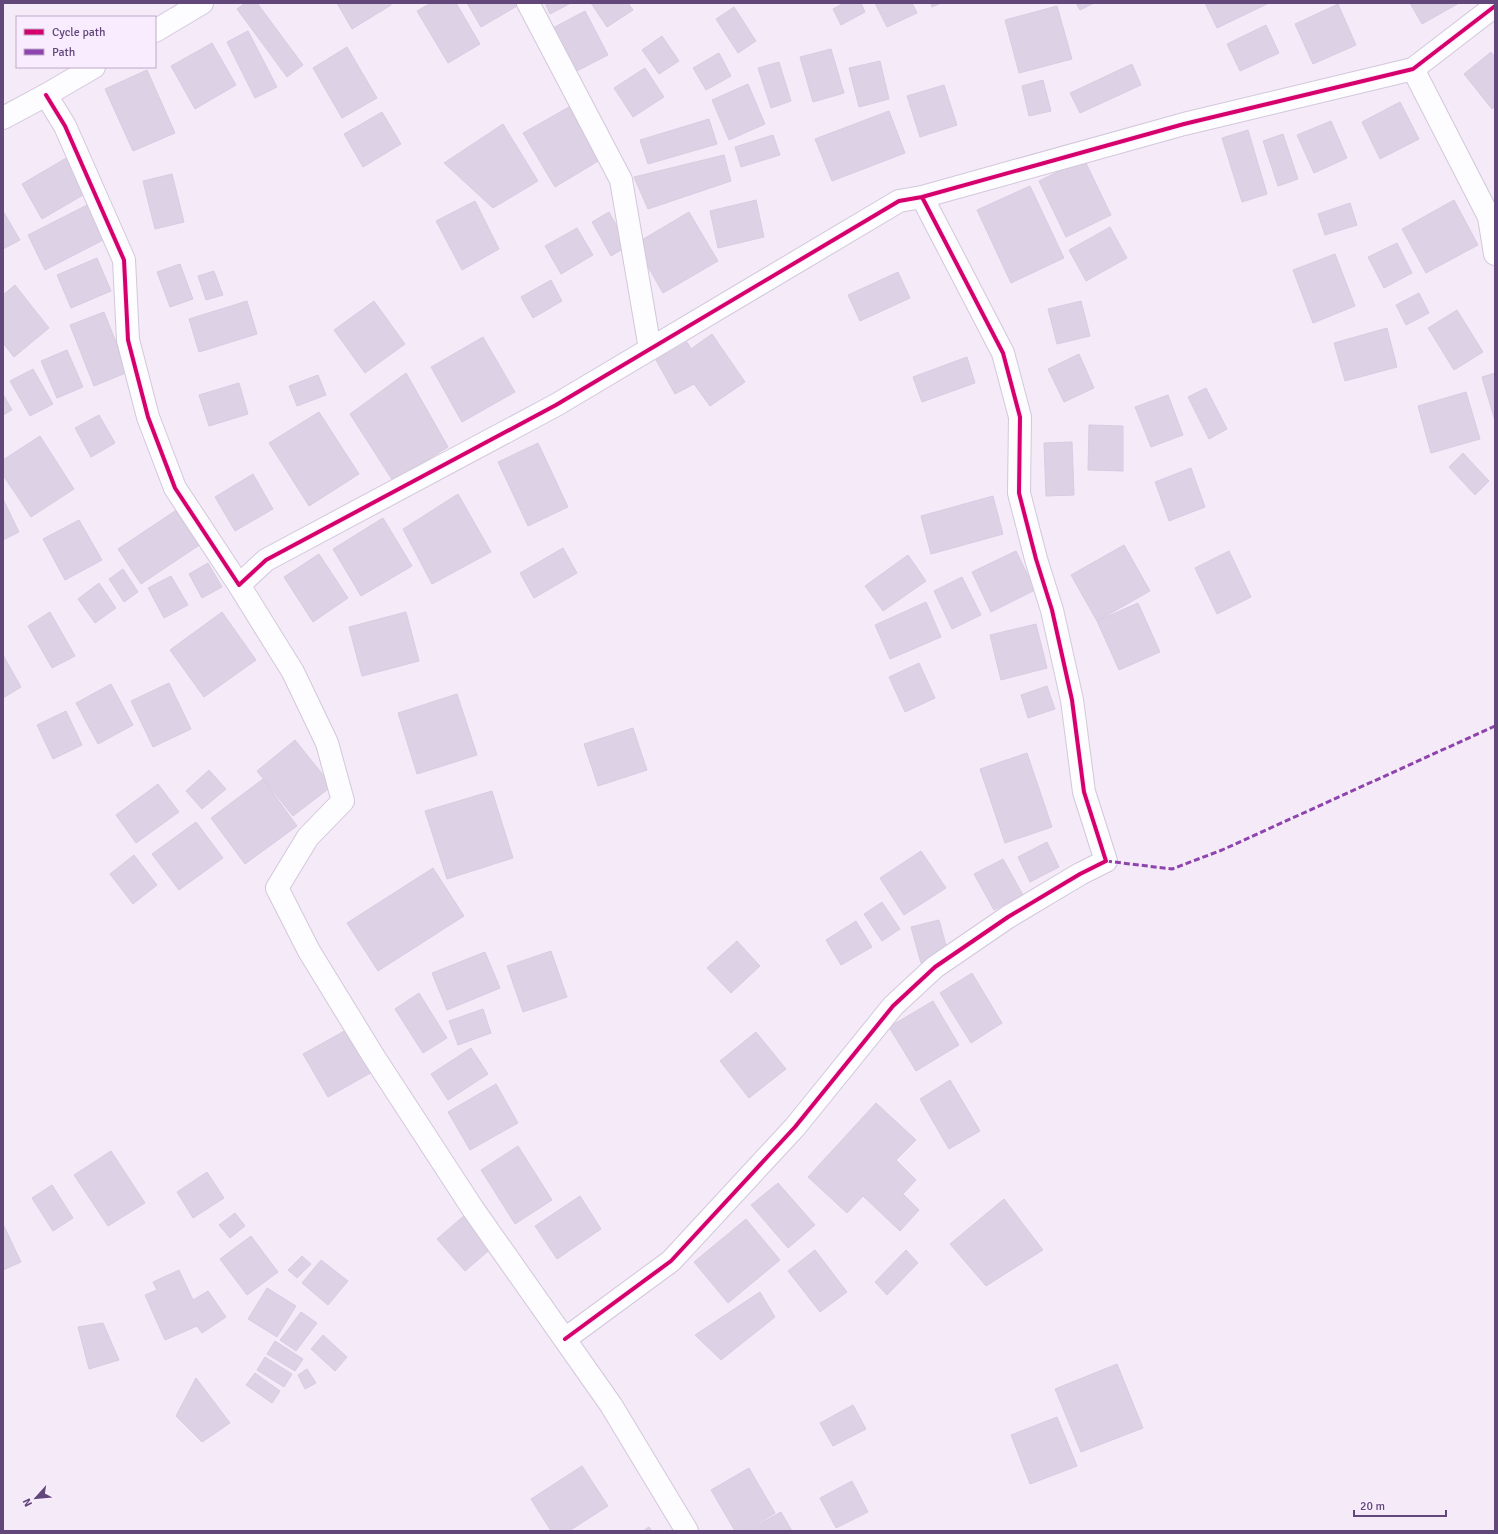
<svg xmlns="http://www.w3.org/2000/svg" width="1498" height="1534" font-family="Signika,sans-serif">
<rect width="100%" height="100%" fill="#f4eaf8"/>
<path fill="#ddd1e5" stroke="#d8cce2" d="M245 3H257L303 65 287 77 237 9Z
M337 3H390L391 5 352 29Z
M431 3H456L480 44 448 63 417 11Z
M467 3H518L519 5 481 27Z
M545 3H571L550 14Z
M591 3H628L633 10 607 27Z
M844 3H861L865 12 841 25 833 9Z
M875 3H912L917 13 887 27Z
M931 3H941L932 7Z
M1076 3H1094L1080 10Z
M1205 3H1269L1217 28Z
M1410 3H1459L1422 24Z
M1338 4 1356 45 1313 64 1295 24Z
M1057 6 1072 59 1019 73 1005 20Z
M734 7 756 41 738 53 716 19Z
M585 11 608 55 573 73 551 29Z
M1266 25 1279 53 1240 71 1227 44Z
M248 31 277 87 255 98 227 42Z
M662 36 679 61 659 74 642 50Z
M212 43 236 85 195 109 171 66Z
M347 47 377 98 342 118 313 68Z
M831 49 844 93 813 102 800 57Z
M1491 52 1495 57V106L1492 109 1464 74Z
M719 53 731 76 706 90 693 68Z
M880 61 889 99 859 107 849 68Z
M779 62 791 101 771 108 758 68Z
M1132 64 1141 85 1080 113 1070 93Z
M645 68 664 97 633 117 614 88Z
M147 70 175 133 133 151 105 89Z
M1043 80 1051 111 1029 116 1022 86Z
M748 84 765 124 729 140 712 100Z
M944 85 957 125 920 137 907 96Z
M1400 102 1419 139 1380 159 1362 122Z
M569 107 600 160 555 187 523 133Z
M889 111 905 153 832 181 815 139Z
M382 112 401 144 363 167 344 134Z
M709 119 717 144 648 164 640 140Z
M1331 121 1347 158 1314 173 1297 135Z
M503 124 538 181 493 208 444 163Z
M1248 130 1267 194 1242 202 1222 138Z
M1283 134 1298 179 1278 186 1263 141Z
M773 135 780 155 741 167 735 147Z
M724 155 731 181 648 209 634 177Z
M68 157 88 192 42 219 22 184Z
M1084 159 1111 215 1066 237 1039 181Z
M172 174 184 222 155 229 143 181Z
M1030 186 1064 258 1011 283 977 210Z
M756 200 764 237 718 248 710 211Z
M1454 200 1478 245 1426 273 1402 229Z
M475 201 499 249 462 270 436 221Z
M1350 203 1357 225 1325 235 1318 214Z
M89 204 107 238 45 270 28 235Z
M3 211 20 240 3 249Z
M609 212 628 246 611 256 592 222Z
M689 212 718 261 663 293 635 244Z
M1110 227 1127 258 1086 281 1069 250Z
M577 228 593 255 561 274 545 246Z
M1397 243 1412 273 1384 288 1368 257Z
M1335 254 1355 306 1313 323 1293 270Z
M97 258 111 291 71 308 57 275Z
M180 264 193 299 170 307 157 272Z
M214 271 223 295 206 300 198 276Z
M898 272 910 298 860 321 848 295Z
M551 280 562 301 533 318 521 297Z
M15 285 49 328 14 357 3 343V295Z
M1419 293 1429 313 1406 325 1396 305Z
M247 301 257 334 199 352 189 319Z
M374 301 405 344 365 373 334 330Z
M1081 301 1090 336 1057 344 1048 309Z
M1457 310 1483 352 1454 370 1428 328Z
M104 312 128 372 94 386 70 325Z
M1387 328 1397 367 1345 381 1334 343Z
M712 334 745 382 710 406 694 384 675 394 656 360 687 342 691 349Z
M483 337 515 392 462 422 431 367Z
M67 350 83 387 57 398 41 361Z
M1079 354 1094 388 1064 402 1048 369Z
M967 357 975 383 922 402 913 377Z
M33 369 53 404 30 416 10 381Z
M406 373 448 447 393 481 350 414Z
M1495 373V421L1482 377Z
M318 375 326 395 297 406 289 386Z
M239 383 248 414 209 426 199 395Z
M1206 388 1227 429 1209 439 1188 397Z
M1466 392 1480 439 1431 453 1418 406Z
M3 394 12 410 3 415Z
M1168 395 1183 435 1151 447 1135 407Z
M319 412 359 474 309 506 269 443Z
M99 415 115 443 91 457 75 428Z
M1089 425 1123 426V471L1088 470Z
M40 436 74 489 31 517 3 475V460Z
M1072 442 1074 495 1046 496 1044 443Z
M538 443 568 507 528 526 498 462Z
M1463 453 1489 481 1475 495 1449 467Z
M1191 468 1205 507 1169 521 1155 482Z
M253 474 273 509 235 531 215 497Z
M458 494 491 552 432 584 403 529Z
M993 496 1003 534 931 554 921 516Z
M3 499 19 532 3 540Z
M178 509 201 544 141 584 118 549Z
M383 518 412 566 361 596 333 549Z
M79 520 102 560 65 580 43 539Z
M1124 545 1150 591 1097 621 1071 575Z
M563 548 577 573 534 598 520 573Z
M1016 551 1035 590 991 612 972 572Z
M1229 551 1251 597 1217 614 1195 568Z
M319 554 348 598 313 622 284 577Z
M908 555 926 581 883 611 865 586Z
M208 563 222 587 202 598 189 574Z
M123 569 138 592 124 602 109 579Z
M171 576 188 605 164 618 148 588Z
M962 577 981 615 952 629 934 591Z
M99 583 116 608 95 623 78 599Z
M926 602 941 637 890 659 875 625Z
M1138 603 1160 652 1119 670 1097 621Z
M50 612 75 656 52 668 28 626Z
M222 612 256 660 204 697 170 650Z
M406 612 419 661 362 676 349 627Z
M1036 624 1047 668 1001 680 990 635Z
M3 655 21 687 3 698Z
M919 663 935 698 905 712 889 677Z
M169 683 191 729 153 747 131 701Z
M111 684 133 725 98 744 76 703Z
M1047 686 1055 709 1028 718 1021 695Z
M457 694 477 755 417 774 398 713Z
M66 711 82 745 53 759 37 725Z
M633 728 647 770 598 786 584 744Z
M295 740 332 786 293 816 257 771Z
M1027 753 1052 827 1005 843 980 769Z
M209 770 226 789 202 809 186 791Z
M263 779 297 826 245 864 211 818Z
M158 784 179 812 136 843 116 815Z
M492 791 513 858 447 879 425 811Z
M196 822 223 858 179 890 152 854Z
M1047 842 1059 867 1030 882 1018 857Z
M921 851 946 888 904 915 880 878Z
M134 855 157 885 133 904 110 874Z
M1003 859 1023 895 994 910 974 874Z
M433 868 464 916 378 971 347 923Z
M882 902 900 929 882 941 864 914Z
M939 920 949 956 921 963 911 927Z
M856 921 872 947 841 965 826 940Z
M737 941 760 966 731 993 707 968Z
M551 951 567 997 523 1012 507 966Z
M485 952 500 988 447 1010 432 973Z
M972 973 1002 1023 971 1043 940 993Z
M419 993 447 1038 423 1053 395 1009Z
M933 1001 959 1045 916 1071 889 1027Z
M483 1009 491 1033 458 1045 449 1021Z
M350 1028 374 1071 328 1097 303 1054Z
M756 1032 786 1069 749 1098 720 1061Z
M471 1048 488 1074 448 1100 431 1074Z
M950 1080 980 1131 949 1149 920 1099Z
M496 1084 518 1123 470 1150 448 1112Z
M876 1103 916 1140 896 1160 916 1180 903 1194 919 1210 900 1231 863 1196 847 1213 808 1177Z
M518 1146 552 1200 515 1224 481 1170Z
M111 1151 145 1203 108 1226 74 1175Z
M207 1172 224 1198 193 1218 177 1192Z
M778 1183 815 1225 788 1248 751 1205Z
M52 1185 73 1218 53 1231 32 1198Z
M580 1196 601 1229 557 1259 535 1226Z
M1004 1199 1043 1250 986 1286 950 1244Z
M235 1213 245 1226 230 1238 219 1225Z
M466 1214 494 1246 465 1271 437 1239Z
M746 1219 780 1260 728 1303 694 1262Z
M3 1224 21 1262 3 1270Z
M251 1236 278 1272 247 1295 220 1259Z
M815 1250 847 1292 820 1312 788 1271Z
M906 1250 918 1263 887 1295 875 1282Z
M302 1256 311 1264 297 1278 288 1270Z
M321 1260 348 1281 328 1305 302 1283Z
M179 1270 193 1300 208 1291 226 1317 202 1333 197 1326 165 1340 145 1295 157 1290 153 1282Z
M267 1288 296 1306 277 1337 248 1319Z
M760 1292 775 1317 721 1360 695 1335Z
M301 1312 317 1323 296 1351 280 1340Z
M103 1323 119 1360 89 1369 78 1327Z
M323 1335 347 1357 335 1371 311 1349Z
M275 1341 303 1359 295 1371 267 1354Z
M265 1357 292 1374 284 1387 257 1370Z
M1117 1364 1143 1428 1081 1452 1055 1389Z
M307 1369 316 1383 305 1389 298 1375Z
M255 1373 280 1391 272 1403 246 1385Z
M196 1378 230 1423 202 1442 176 1416Z
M853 1405 866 1429 833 1446 820 1423Z
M1057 1417 1077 1466 1030 1484 1011 1435Z
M582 1466 608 1506 569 1531H551L531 1499Z
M749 1468 775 1513 745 1531H735L711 1490Z
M852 1481 868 1512 836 1528 820 1498Z
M781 1512 792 1531H749L748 1530Z
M649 1527 652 1531H643Z"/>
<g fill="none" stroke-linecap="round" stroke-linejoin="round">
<defs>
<path id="minor" d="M528 3 621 180 650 349
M1413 69 1489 217 1495 254
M46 95 65 126 124 260 128 340 148 417 175 488 239 585 266 560 556 405 899 201 922 197 1184 124 1413 69 1495 6
M239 585 293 672 327 743 343 801 308 837 277 888 309 951 374 1057 473 1209 611 1405 687 1531
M565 1339 671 1261 795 1127 893 1006 935 967 1008 917 1080 874 1106 861 1084 792 1072 700 1052 610 1036 559 1019 493 1020 417 1003 353 922 197"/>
<path id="secondary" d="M155 31 202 3
M3 118 46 95 94 67"/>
</defs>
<use href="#minor" stroke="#d3c8db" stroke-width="24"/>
<use href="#secondary" stroke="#d4c8dc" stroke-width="24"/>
<use href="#minor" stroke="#fdfcfe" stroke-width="22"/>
<use href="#secondary" stroke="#fdfcfe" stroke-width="22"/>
<path stroke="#8e44ad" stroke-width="3" stroke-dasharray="6 3" stroke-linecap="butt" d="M1106 861 1172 869 1222 850 1495 726"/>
<defs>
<path id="cycleway" d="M46 95 65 126 124 260 128 340 148 417 175 488 239 585 266 560 556 405 899 201 922 197 1184 124 1413 69 1495 6
M565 1339 671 1261 795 1127 893 1006 935 967 1008 917 1080 874 1106 861 1084 792 1072 700 1052 610 1036 559 1019 493 1020 417 1003 353 922 197"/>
</defs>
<use href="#cycleway" stroke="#faecff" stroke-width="6"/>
<use href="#cycleway" stroke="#d6006c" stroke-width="4"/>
</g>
<rect width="1498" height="1534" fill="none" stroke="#61477a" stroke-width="8"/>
<rect x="16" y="16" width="140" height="52" fill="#faecff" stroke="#bdaaca"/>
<rect x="24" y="29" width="20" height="6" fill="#d6006c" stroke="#bdaaca"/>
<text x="52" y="36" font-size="12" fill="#61477a">Cycle path</text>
<rect x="24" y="49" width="20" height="6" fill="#8e44ad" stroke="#bdaaca"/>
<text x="52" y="56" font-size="12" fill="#61477a">Path</text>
<g transform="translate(36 1498) rotate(243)" stroke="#faecff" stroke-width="3" paint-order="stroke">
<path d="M0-3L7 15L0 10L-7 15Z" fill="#61477a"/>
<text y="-6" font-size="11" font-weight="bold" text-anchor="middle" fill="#61477a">N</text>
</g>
<path d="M1354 1510v6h92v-6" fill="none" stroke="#61477a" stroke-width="2"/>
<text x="1360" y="1510" font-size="12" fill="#61477a" stroke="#faecff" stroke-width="3" paint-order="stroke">20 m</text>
</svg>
